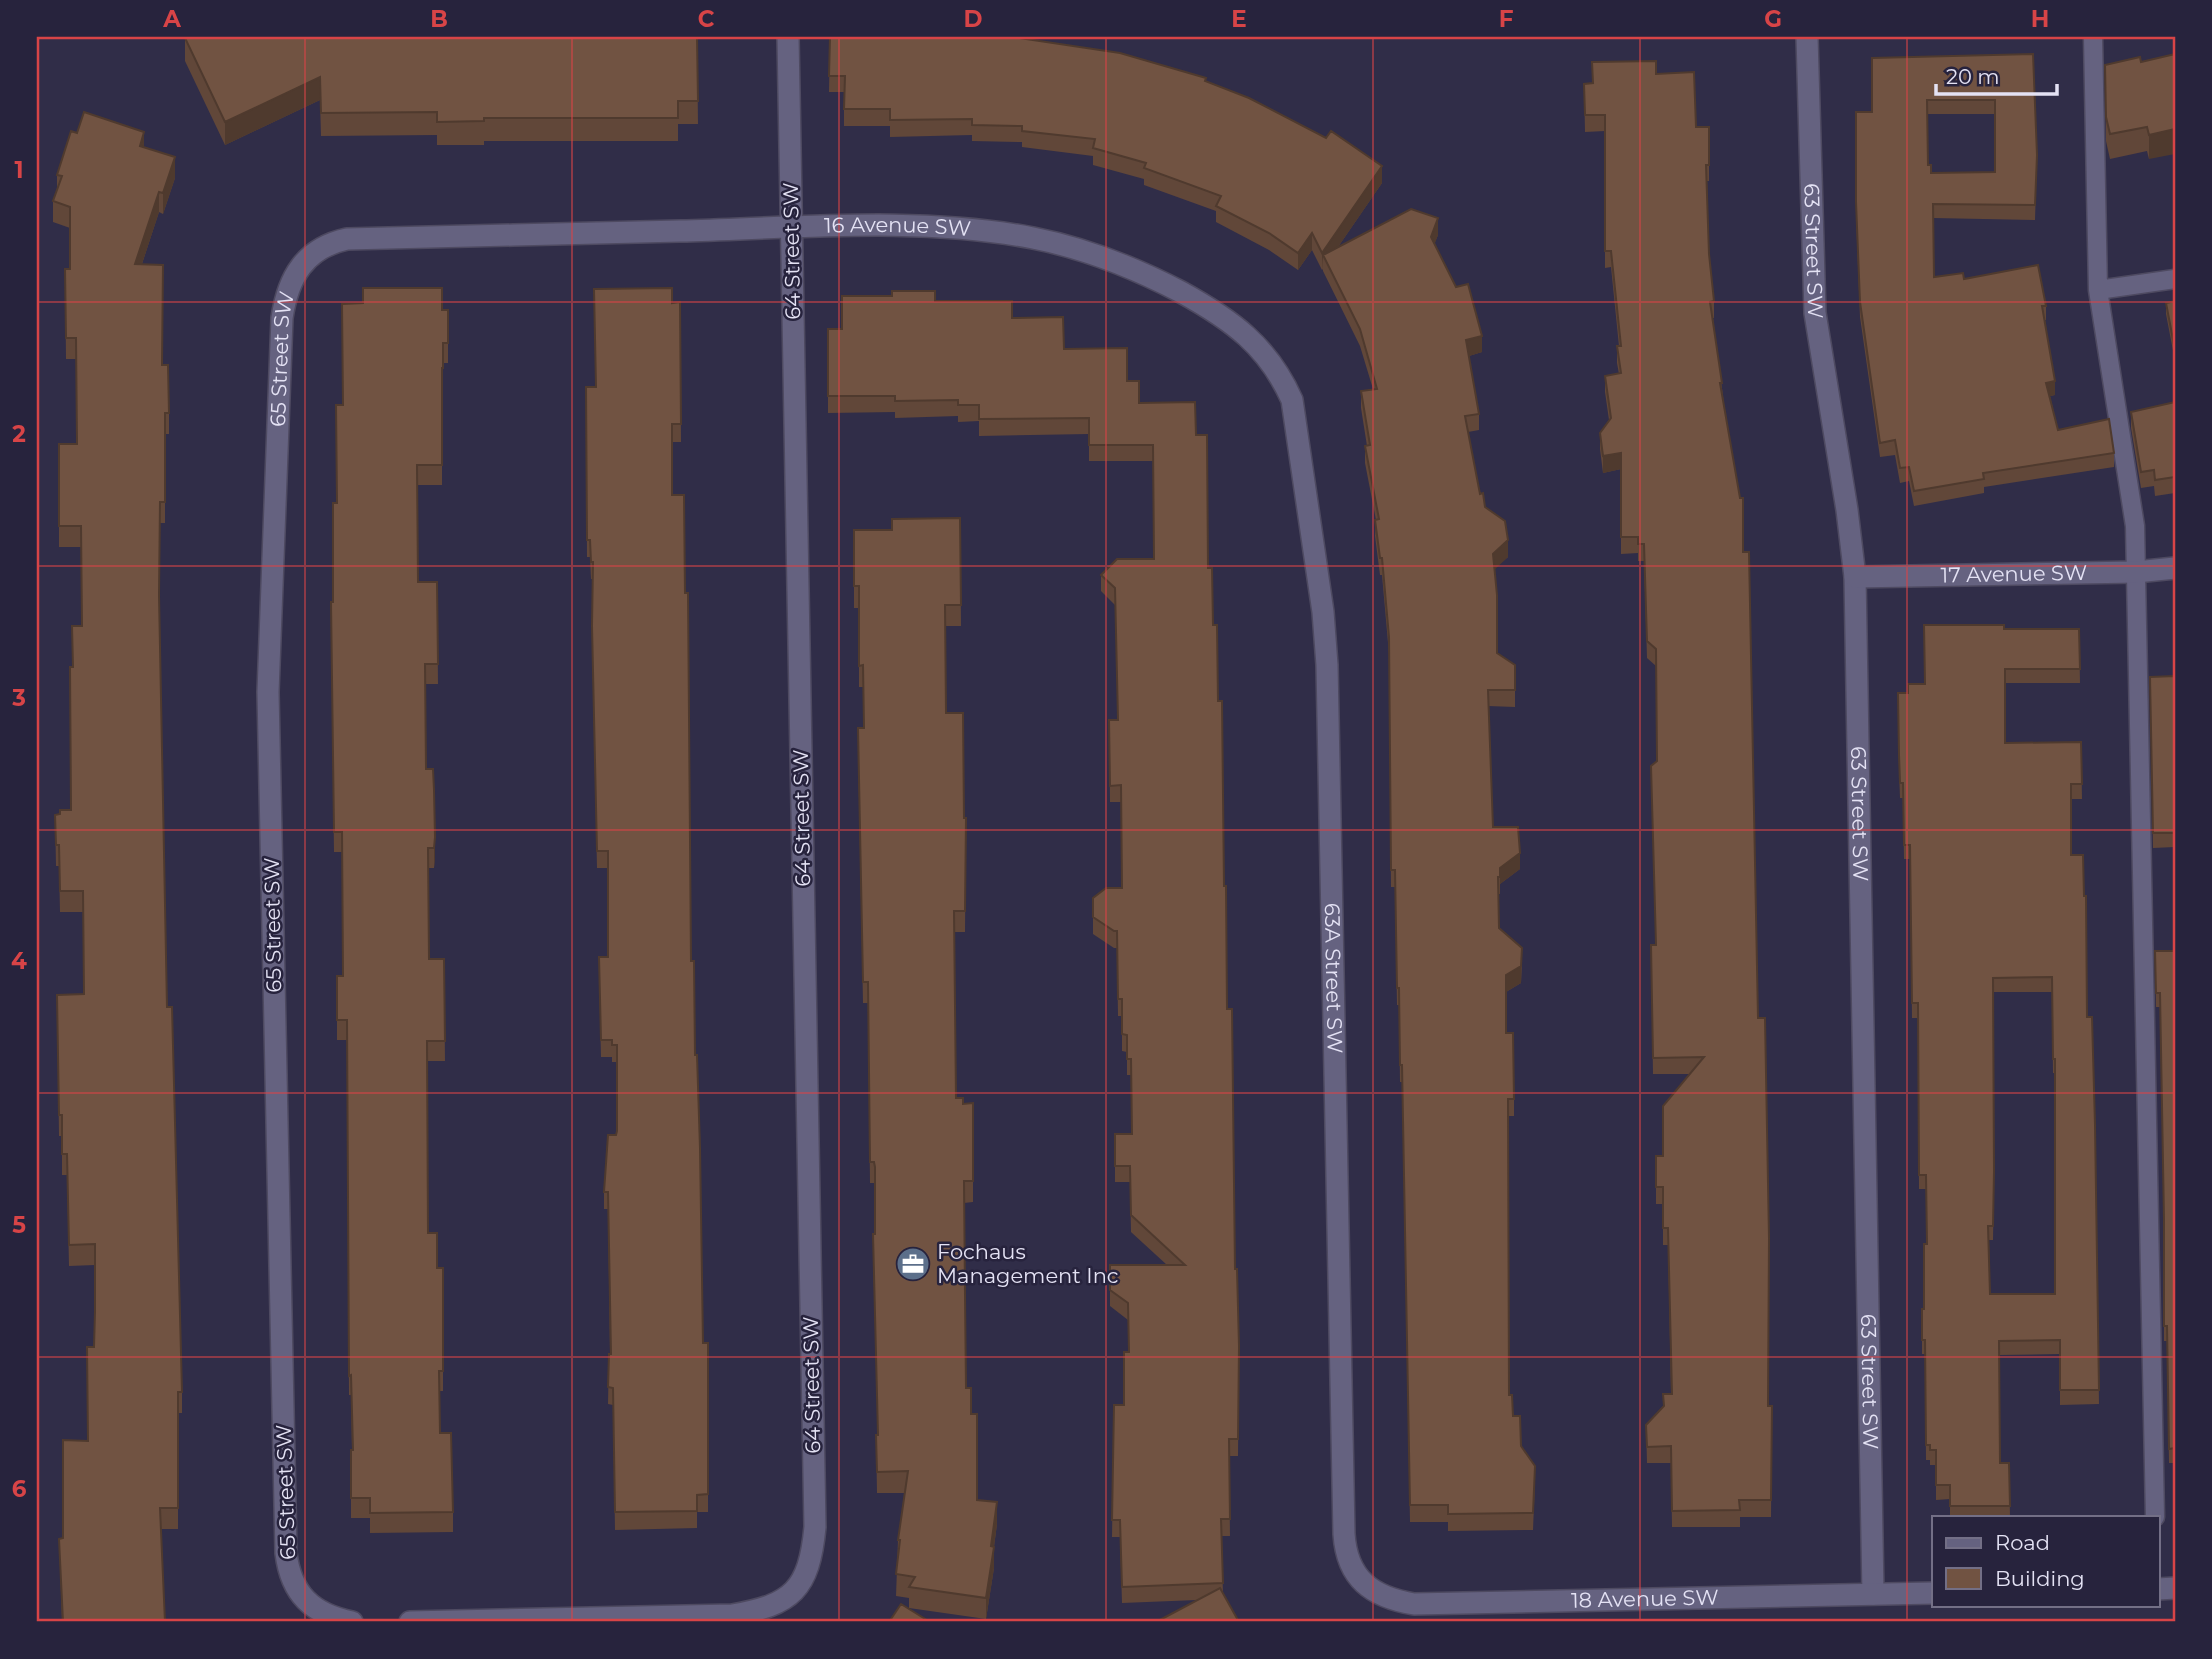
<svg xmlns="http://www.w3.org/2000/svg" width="2212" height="1659" font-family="Montserrat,sans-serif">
<rect width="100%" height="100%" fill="#302d48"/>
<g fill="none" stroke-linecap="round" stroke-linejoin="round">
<defs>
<path id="service" d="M2093 37 2098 290 2135 526 2155 1517
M2098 290 2175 279"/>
<g id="minor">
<path id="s1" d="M1807 37 1815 313 1847 510 1855 577 1873 1594"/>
<path id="s2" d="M1855 577 2136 572 2175 568"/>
<path d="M2158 1589 2175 1588"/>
<path id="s3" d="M352 1622C312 1614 291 1594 286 1553L268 692 282 318C288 277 305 248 347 239 458 236 569 234 680 231 795 228 920 216 1033 238 1084 248 1135 268 1181 292 1232 320 1268 346 1292 400L1323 612 1327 665 1344 1534C1347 1579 1372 1597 1414 1604L1934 1593"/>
<path d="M410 1622 732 1615C792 1605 809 1590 815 1527L788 37"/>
</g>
</defs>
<use href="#service" stroke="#4e4a61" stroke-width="21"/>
<use href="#minor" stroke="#4e4a61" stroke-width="24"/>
<use href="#service" stroke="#656280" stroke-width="18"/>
<use href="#minor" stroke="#656280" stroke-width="21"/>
</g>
<path fill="#614739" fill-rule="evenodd" d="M697 37 698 124H678V141H484V145H437V135L321 136 320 100 225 145 185 61V38Z
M830 37 1206 81 1382 183 1338 247 1438 235 1434 244 1482 352 1469 356 1479 414V430L1468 432 1480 494 1508 557 1494 569 1497 653 1515 665V707L1488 706 1493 827 1520 869 1500 884V894H1498L1499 928 1522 964 1521 983 1506 992V1033L1514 1099V1116H1509V1395L1521 1446 1535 1482 1533 1530 1448 1531V1522H1410L1402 1082H1400L1399 1005H1397L1395 887H1391L1389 654 1382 575H1380L1375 536 1376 520 1365 463V446H1367L1361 408V391L1373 389 1360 346 1323 271V269L1322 270 1312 250 1298 270 1269 250 1216 222V211L1144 185V179L1093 165V156L1022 147V142L972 141V135L890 137V126H844V92H829Z
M2033 54 2037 155 2035 220 1933 218 1934 277 1964 279 2046 306V320H2045L2055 395 2050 396 2058 430 2114 453V467L1984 487V493L1914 506 1909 481 1900 483 1895 455 1880 457 1860 317 1856 217V112H1872ZM1927 114H1995V172L1931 173 1928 165Z
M2175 54 2149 159 2147 151 2110 159 2106 141 2105 65 2141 62Z
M1656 74 1696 127H1709V181H1707L1709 254 1714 301V318H1713L1743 552 1758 1018 1768 1406H1772L1771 1517H1740V1527H1672L1671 1463H1647L1646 1425 1663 1406 1671 1394 1668 1245H1663V1204H1656V1156H1663L1690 1074H1653L1651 945H1655L1657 761 1656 666 1647 658 1644 561H1638V553L1621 554V469L1603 473 1600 449V433L1609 420 1605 392V376L1619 374 1617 363V346H1619L1611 267 1605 268V131L1585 132 1584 84 1592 83Z
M144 147 175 178 163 214 159 212 142 264 162 365 169 413V434H165V523H160L159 604 167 1007 182 1392V1413H178V1529H161L165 1622H62L59 1539 63 1538 88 1441 94 1347 95 1316V1265L69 1266 67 1175H62V1136H59L57 995 84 994 83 912H60L59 866H56L55 815 60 814 71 810 73 667 82 626 81 547H59V444H77L76 359H66L65 269H70V228L53 222V201L57 191V175Z
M935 301 1012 318 1064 349 1127 381 1139 403 1196 435 1213 625 1218 701 1235 1269 1239 1346 1238 1456H1229L1230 1536H1221L1223 1593 1197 1600 1122 1603 1120 1537H1112L1114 1405H1124L1129 1352 1128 1320 1110 1306V1265H1167L1131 1232 1130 1182H1115V1134H1132L1131 1075H1127V1052L1122 1051V1016H1118L1117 948H1114L1093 934V898L1122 888 1121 802H1110L1109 720H1118L1115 605 1101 591V575L1153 559V461H1089V434L979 436V421L958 422V416L895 418V412L828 413V329H842Z
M2175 301V361L2166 314V303Z
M680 302 681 442H672V495L695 1055 703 1343H708V1512H697V1528L615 1530 613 1405 608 1404 609 1354H610L608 1209H604V1192L617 1131V1062H612V1057H601L599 974 608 957V868H597L592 643 593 579H591L590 557H587L586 387H595L672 303Z
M442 310H448V363H443V388H442V485H417L418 582H437L438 684H425L426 769 435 857 434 868H429V959H444L445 1061H427L428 1233 437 1268H443V1391H440V1433L453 1512V1532L370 1533V1518H351V1450H352L351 1395H349L347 1040H337V976H343L342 852H334L331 622 333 602 343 405Z
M2175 402V493L2155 496 2154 486 2141 488 2131 428V412Z
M960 518 961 626H945L946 713 964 818H966L965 932H954L956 1098 963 1104 973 1103V1202L964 1203 966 1388 971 1414 977 1500 997 1524 994 1547V1568L986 1619 909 1608V1598L896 1596 898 1540 905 1493H877L876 1435H878L873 1256V1234H875V1188L874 1183H870L868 1003H863L858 750 863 728V687H859V608H854V530H892Z
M2004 629H2079L2080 683H2005V743L2081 742 2082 799H2071V855L2087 1017 2095 1125 2099 1404 2060 1405V1354L1999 1355 2000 1463H2009L2010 1517H1950V1499L1936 1500V1465H1930V1460H1926L1925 1354H1922V1323L1924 1309 1927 1244 1926 1189H1919L1918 1018H1912L1910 859H1904L1903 798H1900L1899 769 1898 693H1908L1925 684ZM1993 992H2052L2053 1073H2055V1294H1990L1989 1240H1993L1994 1186Z
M2175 676V847L2153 848 2150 677Z
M2155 951H2175V1463H2169L2167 1341H2164V1231L2160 1007H2156Z"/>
<path fill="#4f3a2e" d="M320 77V100L225 145V122Z
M2175 129V154L2149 159V135Z
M144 132V153L140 146Z
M175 157V178L163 214V193Z
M1382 166V183L1327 263 1323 255 1322 270V253Z
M159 192V212L135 285V264Z
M1438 218V235L1431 254V237Z
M1312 233V250L1298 270V253Z
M1482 336V352L1466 357V340Z
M2055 381V395L2046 397V383Z
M1621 453V469L1603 473V456Z
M1508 540V557L1493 571V554Z
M435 837V857L434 868V848Z
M1520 853V869L1500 884V868Z
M1522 948 1521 983 1506 992V975Z
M997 1502V1524L991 1568V1546Z
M994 1547V1568L986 1619V1598Z"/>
<path fill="#715342" stroke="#4f3a2e" stroke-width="2" fill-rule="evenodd" d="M187 37H697L698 101H678V118H484V121L437 122V112L321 113 320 77 225 122 185 38Z
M830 37H1013L1120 53 1206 78 1205 81 1249 98 1326 138 1331 131 1382 166 1322 253 1312 233 1298 253 1269 233 1216 206 1221 196 1144 168 1146 163 1093 148 1095 139 1022 131V126L972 125V119L890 120V109H844L845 76H829Z
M2033 54 2037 155 2035 205 1933 204 1934 277 1963 273 1964 279 2038 265 2046 306H2042L2055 381 2046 383 2058 430 2109 419 2114 453 1983 473 1984 479 1914 491 1909 467 1900 468 1895 440 1880 443 1860 302 1856 202V112H1872V58ZM1927 100H1995V172L1931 173V165H1928Z
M2175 54V129L2149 135 2147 127 2110 134 2106 117 2105 65 2140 57 2141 62Z
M1656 61V74L1694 72 1696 127H1709V165H1706L1709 254 1714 301 1710 302 1722 383H1720L1740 498H1743V552H1749L1758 1018H1765L1769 1238 1768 1406H1772L1771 1500H1739L1740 1510 1672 1511 1671 1446 1647 1447 1646 1425 1664 1406 1663 1394H1672L1668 1228H1663V1187H1656V1156H1663V1106L1704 1057 1653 1058 1651 945H1656L1651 766 1657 761 1656 649 1647 641 1644 544H1638V537H1621V453L1603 456 1600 433 1611 418 1605 376 1621 373 1617 346H1621L1611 251H1605V115H1585L1584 84 1593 83 1592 62Z
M84 112 144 132 140 146 175 157 163 193 159 192 135 264 163 265 162 365H168L169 413H165V502H160L159 595 167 1007H172L182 1392H178V1508H160L165 1622H63L59 1539 63 1538V1440L88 1441 87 1347H94L95 1311V1244L69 1245 67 1154H62V1115H59L57 995 84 994 83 891H60L59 845H56L55 815 60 814V810H71L70 667H73L72 626H82L81 526H59V444H77L76 338H66L65 269H70V207L53 201 62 176 57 175 71 131 77 133Z
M1411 209 1438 218 1431 237 1456 287 1468 284 1482 336 1466 340 1479 414 1465 416 1480 494 1483 493 1485 507 1505 521 1508 540 1493 554 1497 595V653L1515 665V690H1488L1493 827H1518L1520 853 1500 868V877H1498L1499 928 1522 948 1521 966 1506 975V1033H1513L1514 1099H1508L1509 1395H1512L1513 1416H1520L1521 1446 1535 1466 1533 1513 1448 1514V1505H1410L1402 1065H1400L1399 988H1397L1395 870H1391L1389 637 1382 558H1380L1375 520 1379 519 1365 446 1370 445 1361 391 1377 389 1360 329 1323 255Z
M363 288H442V310H448V343H443V368H442V465H417L418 582H437L438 664H425L426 769H433L434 790 435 837 434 848H428L429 959H444L445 1041H427L428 1233H437V1268H443V1371H439L440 1433H451L453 1512 370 1513V1498H351V1450H353L351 1375 349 1376 347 1020H337V976H343L342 832H334L331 602H333V503H337L336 405H343L342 304 363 303Z
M672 288V303L680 302 681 424H672V495H684L685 593H688L691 961H694L695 1055H697L700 1148 703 1343H708V1494L697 1495V1511L615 1512 613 1388 608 1387 609 1354H611L608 1192H604L608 1135H616L617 1131V1045H612V1040H601L599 957H608V851H597L592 626 593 562H591L590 540H587L586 387H596L594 289Z
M892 291H935V301H1012V318L1063 317 1064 349 1127 348V381H1139V403L1195 402 1196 435H1207L1208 568H1212L1213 625H1217L1218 701H1222L1224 886H1226L1227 1009H1232L1235 1269H1237L1239 1346 1238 1439H1229L1230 1519H1221L1223 1583 1122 1587 1120 1520H1112L1114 1405H1124V1352H1129L1128 1303 1110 1290V1265H1185L1131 1215 1130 1166H1115V1134H1132L1131 1059H1127V1035L1122 1034V999H1118L1117 931H1114L1093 917V898L1106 888H1122L1121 785 1110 786 1109 720H1118L1115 588 1101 575 1117 559H1154L1153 445H1089V418L979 419V405H958V400L895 401V396H828V329H842V296H892Z
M2175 301V350L2166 303Z
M2175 402V477L2155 480 2154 470 2141 472 2131 412Z
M960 518 961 605H945L946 713H963L964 818H966L965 911H954L956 1098H963V1104L973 1103V1181H964L965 1294 966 1388H971V1414H977V1500L997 1502 991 1546 994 1547 986 1598 909 1587 915 1577 896 1574 900 1540H898L908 1471 877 1472 876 1435H878L873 1234H875V1167L874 1162H870L868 982H863L858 728H864L863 665 859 666V586H854V530H892V519Z
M1924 625H2004V629H2079L2080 669H2005V743L2081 742 2082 784H2071V855H2083L2084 896H2086L2087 1017H2092L2095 1125 2099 1390H2060V1340L1999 1341 2000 1463H2009L2010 1506H1950V1485H1936V1450H1930V1445H1926L1925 1340H1922V1309H1924V1244H1927L1926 1175H1919L1918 1003H1912L1910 845H1904L1903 783H1900L1899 755 1898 693H1908V684H1925ZM2052 977 2053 1059H2055V1294H1990L1988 1226H1993L1994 1171 1993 978Z
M2175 676V833H2153L2150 677Z
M2155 951H2175V1448L2169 1449 2167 1326H2164V1220L2160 993H2156Z
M1220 1588 1239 1622H1156Z
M901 1604 930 1622H889Z"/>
<path fill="none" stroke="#d84447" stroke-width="2" stroke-opacity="0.55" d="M305 37V1622M572 37V1622M839 37V1622M1106 37V1622M1373 37V1622M1640 37V1622M1907 37V1622M37 302H2175M37 566H2175M37 830H2175M37 1093H2175M37 1357H2175"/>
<defs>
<symbol id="office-disc" viewBox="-11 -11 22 22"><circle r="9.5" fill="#5c6f8a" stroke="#27233d"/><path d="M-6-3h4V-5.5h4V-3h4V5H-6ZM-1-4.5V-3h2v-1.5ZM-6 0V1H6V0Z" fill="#fff"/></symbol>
</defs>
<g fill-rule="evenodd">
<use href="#office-disc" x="894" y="1245" width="38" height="38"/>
</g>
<g text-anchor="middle" stroke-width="5" stroke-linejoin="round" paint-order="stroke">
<g font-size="21" fill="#e4e2f4" stroke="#27233d">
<text dy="7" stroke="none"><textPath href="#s3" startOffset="2000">16 Avenue SW</textPath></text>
<text dy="7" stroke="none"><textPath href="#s1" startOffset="214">63 Street SW</textPath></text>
<text transform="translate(792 251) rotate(-91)" y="7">64 Street SW</text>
<text dy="7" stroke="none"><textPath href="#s3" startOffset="1298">65 Street SW</textPath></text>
<text dy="7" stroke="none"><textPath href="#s2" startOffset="159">17 Avenue SW</textPath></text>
<text dy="7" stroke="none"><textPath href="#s1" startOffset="780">63 Street SW</textPath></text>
<text transform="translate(802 818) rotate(-91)" y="7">64 Street SW</text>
<text transform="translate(273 925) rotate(-91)" y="7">65 Street SW</text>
<text dy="7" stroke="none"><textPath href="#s3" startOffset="3033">63A Street SW</textPath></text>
<text dy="7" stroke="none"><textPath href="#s1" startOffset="1348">63 Street SW</textPath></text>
<text transform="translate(812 1385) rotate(-91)" y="7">64 Street SW</text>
<text transform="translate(286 1492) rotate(-92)" y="7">65 Street SW</text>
<text dy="7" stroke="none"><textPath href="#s3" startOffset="3929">18 Avenue SW</textPath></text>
</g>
<g font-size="21" fill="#e4e2f4" stroke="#27233d" text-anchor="start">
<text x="937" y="1259">Fochaus<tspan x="937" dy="24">Management Inc</tspan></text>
</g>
</g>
<rect width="2212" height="1659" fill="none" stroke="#27233d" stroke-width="77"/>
<rect x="1932" y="1516" width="228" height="91" fill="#27233d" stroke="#736f86" stroke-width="2"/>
<rect x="1946" y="1538" width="35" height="10" fill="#656280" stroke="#736f86" stroke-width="2"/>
<text x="1995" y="1550" font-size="21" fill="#e4e2f4">Road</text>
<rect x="1946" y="1568" width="35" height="21" fill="#715342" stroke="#736f86" stroke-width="2"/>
<text x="1995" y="1586" font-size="21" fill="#e4e2f4">Building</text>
<path d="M1936 84v10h121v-10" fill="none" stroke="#e4e2f4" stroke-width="3.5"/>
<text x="1946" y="84" font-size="21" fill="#e4e2f4" stroke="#27233d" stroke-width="5" paint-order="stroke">20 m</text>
<rect x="38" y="38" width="2136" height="1582" fill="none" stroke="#d84447" stroke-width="2.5"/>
<g font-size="23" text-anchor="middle" font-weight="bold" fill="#d84447">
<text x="172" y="27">A</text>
<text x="439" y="27">B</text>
<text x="706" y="27">C</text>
<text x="973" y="27">D</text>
<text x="1239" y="27">E</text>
<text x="1506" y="27">F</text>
<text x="1773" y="27">G</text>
<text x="2040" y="27">H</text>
<text x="19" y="178">1</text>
<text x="19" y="442">2</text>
<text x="19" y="706">3</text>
<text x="19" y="969">4</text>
<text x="19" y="1233">5</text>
<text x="19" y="1497">6</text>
</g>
</svg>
